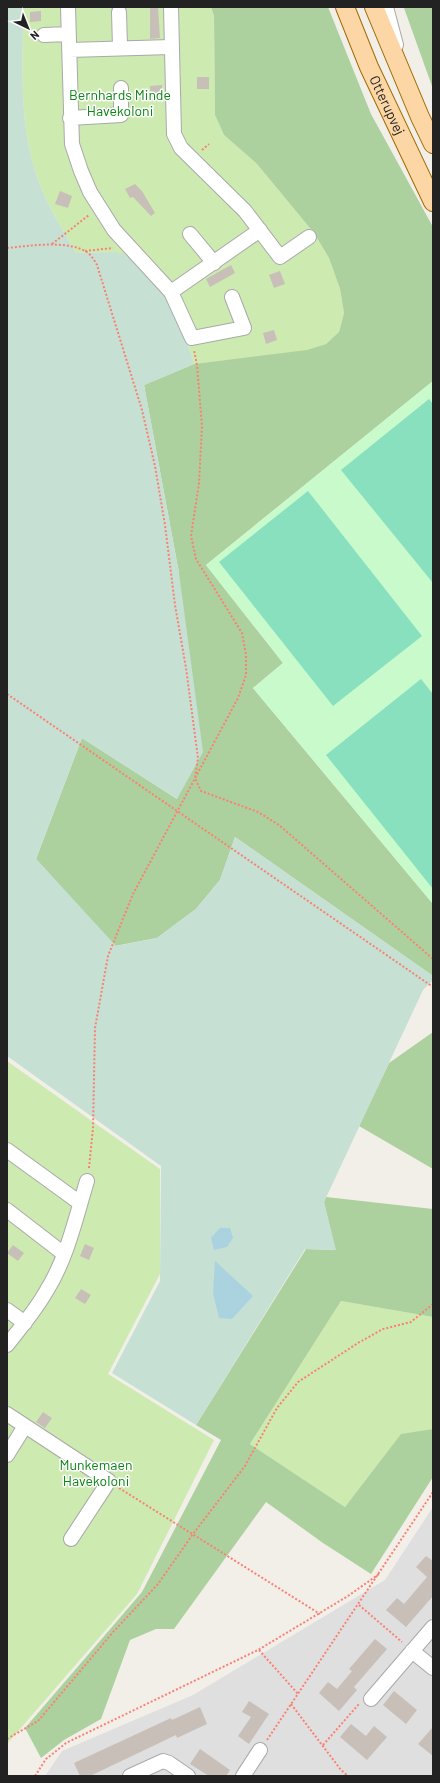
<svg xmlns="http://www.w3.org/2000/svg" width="440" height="1783" font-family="Barlow,sans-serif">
<rect width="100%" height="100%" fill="#f2efe9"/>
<path fill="#e0dfdf" d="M433 1507V1776H45L62 1751 193 1695 385 1580Z"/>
<path fill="#cdebb0" d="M23 7H211L214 16 215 115 224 135 257 164 314 233 329 258 340 289 344 313 339 332 326 344 307 351 194 364 176 309 115 252 76 253C63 230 48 207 39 182 18 128 23 65 23 7Z
M7 1061 160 1169V1274L108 1374 214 1440 137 1594 7 1744Z
M341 1301 433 1317V1429L401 1435 345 1507 250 1444Z"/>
<path fill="#add19e" d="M211 7H328L371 114 433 227V381L206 565 283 663 253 688 433 904V976L235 837 220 880 196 909 157 938 115 946 36 859 82 738 177 799 179 573 144 385 194 364 307 350 326 344 339 332 344 313 340 289 329 258 314 233 257 164 224 135 215 115 214 16Z
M404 7H433V89L404 8Z
M433 1032V1169L359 1126 389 1063Z
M326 1197 433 1209V1317L341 1301 250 1444 345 1507 401 1434 433 1429V1477L371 1574 323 1543 266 1502 174 1629H156L130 1640 101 1719 64 1740 41 1758 25 1728 142 1592 221 1440 196 1425 306 1249 335 1250 324 1202Z"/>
<path fill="#c6e0d4" d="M7 7H23C23 65 18 127 39 182 48 207 63 230 76 253L115 252 133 257 176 309 194 364 144 385 179 573 203 752 177 799 82 738 36 859 116 946 157 938 196 909 220 880 235 837 433 976V980L423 990 324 1202 336 1250 305 1249 196 1425 112 1373 160 1281 161 1166 7 1056Z"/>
<path fill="#c8facc" d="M433 381V904L253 688 283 663 206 565Z"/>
<path fill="#88e0be" d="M429 399 433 404V583L341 470Z
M308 491 422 636 333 706 219 562Z
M421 679 433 694V889L326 755Z"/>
<path fill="#aad3df" d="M220 1228H230L233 1238 227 1247 214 1250 211 1238Z
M215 1261 253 1296 232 1319 219 1318 213 1293Z"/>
<path fill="#c7bfb8" d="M150 7H158L160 38 150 39Z
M41 11V21L30 22V12Z
M197 77H209V89H197Z
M162 85V96L151 97 150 86Z
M135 184 142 191 155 213 151 216 133 197 130 198 125 189Z
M60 191 72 196 68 208 55 204Z
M231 265 235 273 210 287 206 279Z
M280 271 285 284 274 288 269 275Z
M274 330 277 340 266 344 263 333Z
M85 1244 94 1248 89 1260 80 1256Z
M13 1245 24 1253 18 1261 7 1253Z
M81 1289 91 1295 85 1304 75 1298Z
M43 1412 52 1418 45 1428 36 1422Z
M426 1556 433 1561V1596L406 1627 386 1610 397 1598 404 1604 427 1577 416 1567Z
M375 1639 387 1649 354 1687 357 1690 339 1711 319 1693 328 1682 337 1689 352 1671 349 1669Z
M394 1691 417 1710 406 1724 383 1705Z
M249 1701 269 1714 249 1744 238 1736 251 1717 242 1712Z
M200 1707 207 1724 177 1738 176 1735 90 1776H80L74 1763 171 1718 172 1720Z
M351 1724 366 1736 374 1726 387 1737 367 1760 340 1737Z
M433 1727V1756L418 1744Z
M200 1749 230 1770 226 1776H209L190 1764Z"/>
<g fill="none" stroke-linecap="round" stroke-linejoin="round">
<defs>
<path id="minor" d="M68 7 72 144 81 171 90 192 114 230 171 292 192 338 244 328 232 297
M171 7 174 134 181 148 245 211 280 257 309 237
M386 7 396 45
M119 12 120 47
M44 35 68 34
M69 50 171 47
M70 118 121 115V88
M190 234 214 263
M171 292 260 230
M7 1150 80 1203
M7 1210 64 1254
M7 1310 25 1323
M7 1345C21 1327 36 1310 47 1290 67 1258 76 1217 87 1181
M7 1414 109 1481 71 1539
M7 1455 25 1426
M412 1651 433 1668
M371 1699 433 1627
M130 1776 163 1761 169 1763 188 1776
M243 1776 260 1750"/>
<g id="major">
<path id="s1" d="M345 7 369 67 433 202"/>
<path d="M374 7 420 117 433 144"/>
</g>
</defs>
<use href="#minor" stroke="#a9a9a9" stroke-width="16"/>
<use href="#major" stroke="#a06b00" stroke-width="20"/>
<path stroke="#fa8072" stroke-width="2" stroke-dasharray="2 2" stroke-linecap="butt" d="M202 150 209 144
M52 244 89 215
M7 248C29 246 65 240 85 251 91 254 94 260 97 265L142 410 155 466 165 525 175 605 186 668 198 758 195 778 201 791 258 812 279 825 433 959
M85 251 113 248
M7 694 433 987
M89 1168 93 1128 95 1028 108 956 133 894 238 698 246 675V655L242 633 196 559 191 536 199 483 202 426 197 365 194 350
M119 1488 320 1614
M359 1605 402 1642
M259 1650 298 1694
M291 1704 341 1770 348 1776
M7 1739 38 1721 114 1631 158 1584 193 1534 245 1466 277 1408 298 1382 358 1343 383 1329 411 1322 433 1304
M267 1740 433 1492
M323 1745 359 1704
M35 1776 46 1759 66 1743 258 1650 348 1596 379 1574"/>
<use href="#minor" stroke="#fff" stroke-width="14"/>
<use href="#major" stroke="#fcd6a4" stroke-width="18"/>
</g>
<g text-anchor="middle" stroke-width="3" stroke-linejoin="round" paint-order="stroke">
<g font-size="14" fill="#0c8416" stroke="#fff">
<text x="120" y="100">Bernhards Minde<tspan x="120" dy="16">Havekoloni</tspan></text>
<text x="96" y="1470">Munkemaen<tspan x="96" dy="16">Havekoloni</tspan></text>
</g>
<g font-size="14" fill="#222" stroke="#fff">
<text dy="5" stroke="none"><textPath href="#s1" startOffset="107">Otterupvej</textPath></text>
</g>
</g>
<rect width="440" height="1783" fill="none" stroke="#222222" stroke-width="16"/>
<g transform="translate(28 28) rotate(137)" stroke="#ffffff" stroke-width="3" paint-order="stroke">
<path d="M0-3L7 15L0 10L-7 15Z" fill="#222222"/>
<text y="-6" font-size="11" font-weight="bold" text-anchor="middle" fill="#222222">N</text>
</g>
</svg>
